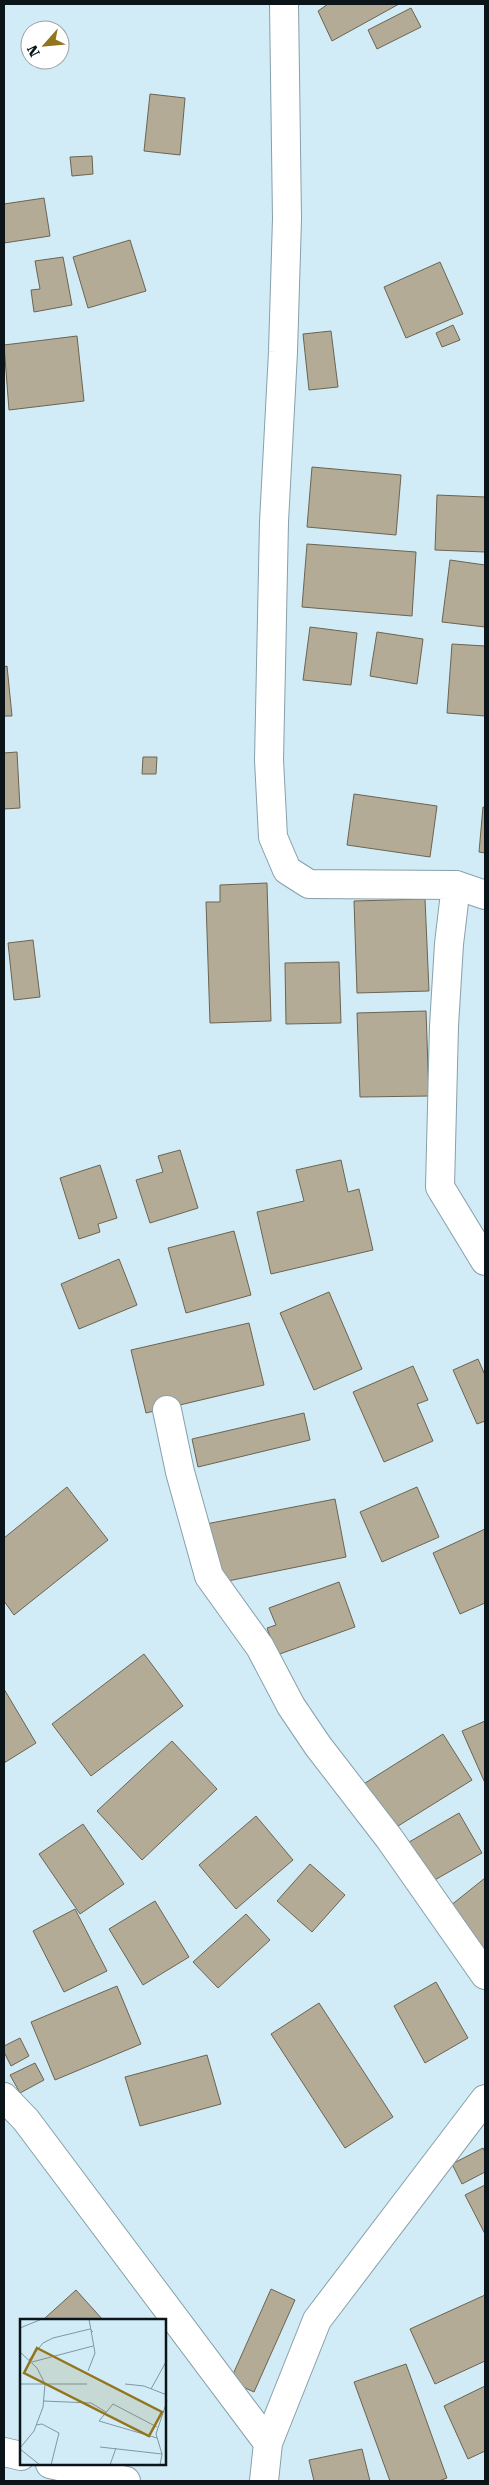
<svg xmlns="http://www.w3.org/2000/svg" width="489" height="2485" font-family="'Roboto Serif',serif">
<rect width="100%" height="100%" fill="#d1ecf6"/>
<path fill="#b3ab96" stroke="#6c6451" d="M328 4H399L332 41 318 11Z
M411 8 421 27 377 49 368 30Z
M150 94 185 98 180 155 144 151Z
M92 156 93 174 72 176 70 157Z
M44 198 50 236 4 243V204Z
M130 240 146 291 88 308 73 257Z
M63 257 72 305 34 312 31 290 40 289 35 261Z
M440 262 463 314 406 338 384 287Z
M453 325 460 340 442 347 436 333Z
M331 331 338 387 309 390 303 334Z
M77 336 84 401 9 410 4 345Z
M312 467 401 475 396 535 307 527Z
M437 495 485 497V552L435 550Z
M307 544 416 552 412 616 302 607Z
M450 560 485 565V627L442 622Z
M310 627 357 633 351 685 303 680Z
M377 632 423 639 417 684 370 676Z
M452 644 485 646V716L447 713Z
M7 666 12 716H4V667Z
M17 752 20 808 4 809V753Z
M143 757H157L156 774H142Z
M354 794 437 806 430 857 347 845Z
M483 807 485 808V853L479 852Z
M267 883 271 1021 210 1023 206 902H220V885Z
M425 899 429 991 357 993 354 901Z
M33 940 40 997 14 1000 8 943Z
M339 962 341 1023 286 1024 285 963Z
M426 1011 429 1096 360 1097 357 1013Z
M180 1150 198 1208 150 1223 136 1180 163 1172 158 1156Z
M341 1160 348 1192 359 1189 373 1250 271 1274 257 1212 304 1201 296 1170Z
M100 1165 117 1218 98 1224 100 1232 79 1239 60 1178Z
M234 1231 251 1295 186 1313 168 1248Z
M119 1259 137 1305 79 1329 61 1284Z
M329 1292 362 1369 314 1390 280 1313Z
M249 1323 264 1385 146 1413 131 1350Z
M478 1359 485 1375V1421L477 1424 453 1370Z
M413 1366 428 1400 417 1404 433 1441 384 1462 353 1392Z
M304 1413 310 1440 198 1467 192 1439Z
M67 1487 108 1540 14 1615 4 1601V1538Z
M417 1487 439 1537 382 1562 360 1512Z
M335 1499 346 1557 218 1583 206 1524Z
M485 1529V1603L460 1614 433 1553Z
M339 1582 355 1627 277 1655 267 1628 276 1625 269 1608Z
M144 1654 183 1706 91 1776 52 1724Z
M4 1689 36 1743 4 1763Z
M485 1721V1783L462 1731Z
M443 1734 472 1780 390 1831 362 1785Z
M172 1741 217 1789 142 1860 97 1811Z
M459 1813 482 1853 426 1885 404 1845Z
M256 1816 293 1860 236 1909 199 1865Z
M83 1824 124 1884 80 1914 39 1854Z
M310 1864 345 1895 312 1932 277 1901Z
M485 1878V1960L445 1910Z
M155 1901 189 1957 143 1985 109 1929Z
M75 1909 107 1971 64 1992 33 1931Z
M246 1914 270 1940 218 1988 193 1962Z
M436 1982 468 2038 425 2063 394 2006Z
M117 1986 141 2044 55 2080 31 2022Z
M319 2003 393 2117 345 2148 271 2034Z
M20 2038 29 2056 11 2066 4 2052V2046Z
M207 2055 221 2104 140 2126 125 2077Z
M35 2063 44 2080 20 2093 10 2075Z
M483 2148 485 2152V2172L462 2184 452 2164Z
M485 2185V2234L465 2195Z
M271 2289 295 2300 254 2392 230 2381Z
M76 2290 103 2320H45L44 2319Z
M485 2295V2361L435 2384 410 2329Z
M406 2364 447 2478 439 2481H390L354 2382Z
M485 2386V2451L468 2459 444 2406Z
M362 2449 370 2481H314L309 2460Z"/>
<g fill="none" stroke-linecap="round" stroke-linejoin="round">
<defs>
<path id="minor" d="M284 4 287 219 283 352 274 522 269 760 273 837 287 870 309 884 456 885 485 895
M456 885 449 944 444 1026 440 1187 485 1261
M167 1410 180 1472 209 1576 260 1647 291 1706 318 1746 389 1838 485 1975
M4 2097 26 2120 268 2443
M4 2452 21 2456
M50 2464 126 2481
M264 2481 268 2443 317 2320 485 2099"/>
</defs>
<use href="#minor" stroke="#87a0aa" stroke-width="30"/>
<use href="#minor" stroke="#fff" stroke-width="28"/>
</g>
<g transform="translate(20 2319)">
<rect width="146" height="146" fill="#d1ecf6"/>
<path fill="none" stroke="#82969d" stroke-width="1" d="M0 9 22 0M0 33 17 49 25 65 23 88 14 112 0 129M9 41 23 24 33 19 70 10 73 13M12 43 73 27M68 52 75 34 69 0M0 65H67M105 65 124 67 147 76M131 70 147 41M23 82 71 84 86 93M16 106 22 105 39 114 31 146M137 108 93 85 79 102 137 119M80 128 142 135M0 130 20 146M90 146 96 129M140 146 142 135 136 115 147 82"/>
<path fill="#93751c" fill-opacity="0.15" stroke="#93751c" stroke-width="2.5" d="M17 29 142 93 129 117 4 54Z"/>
<rect width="146" height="146" fill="none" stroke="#0b1418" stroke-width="2.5"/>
</g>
<rect width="489" height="2485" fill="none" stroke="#0b1418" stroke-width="10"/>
<g transform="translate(45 45) rotate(243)"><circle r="24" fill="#ffffff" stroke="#9da1a3"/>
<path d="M0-4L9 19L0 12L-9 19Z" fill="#93751c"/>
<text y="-8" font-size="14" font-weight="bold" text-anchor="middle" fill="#0b1418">N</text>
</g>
</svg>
